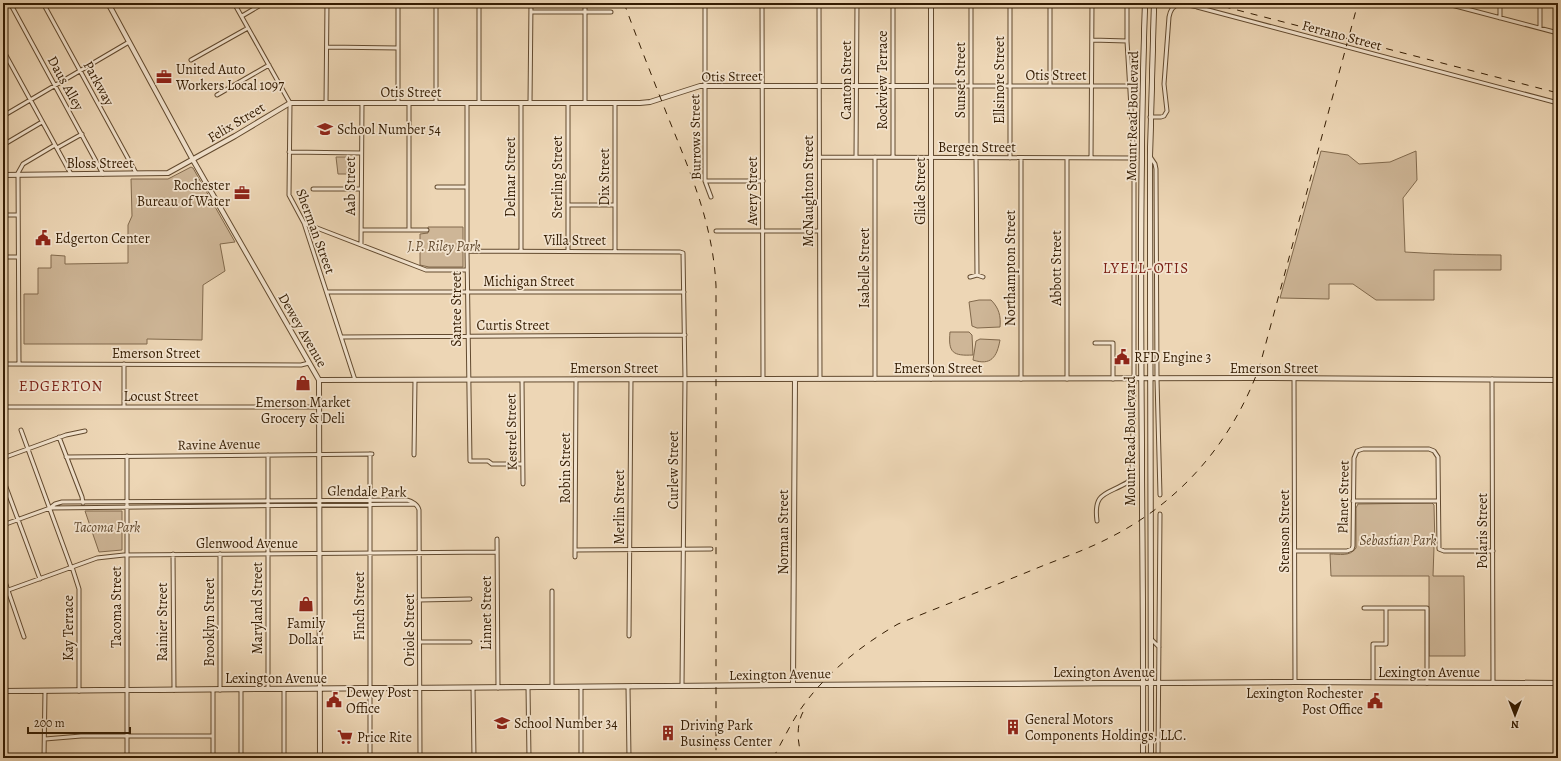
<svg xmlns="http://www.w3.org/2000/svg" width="1561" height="761" font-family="Alegreya,serif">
<rect width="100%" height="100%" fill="#edd6b5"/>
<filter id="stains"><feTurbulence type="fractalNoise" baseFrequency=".005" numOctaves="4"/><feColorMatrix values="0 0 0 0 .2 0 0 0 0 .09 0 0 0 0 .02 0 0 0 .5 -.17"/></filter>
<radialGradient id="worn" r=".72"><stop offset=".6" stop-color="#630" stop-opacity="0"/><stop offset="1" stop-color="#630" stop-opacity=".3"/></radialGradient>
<path fill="#ceb697" stroke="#81694c" d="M1321 151 1348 155 1359 164 1390 162 1416 151 1417 180 1403 198 1405 252C1437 254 1468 255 1501 255V270H1434V300H1376L1353 284H1329V299L1280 298Z
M336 157H346L349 159V174H338Z
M191 167 193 168 235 242 220 244 225 271 203 285 202 340 147 339V344H24V294H38V268H51V255L65 256V264L128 263V225L132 216 131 179H168Z
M428 227H463V267H429L420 265V234L428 233Z
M979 300H991C999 308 1001 316 1000 327L977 328 972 326 969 302Z
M950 332H969L972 335 973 355C953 356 948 353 950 332Z
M980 339 1000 340C997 357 991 366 973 360L976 341Z
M1358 504 1432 503 1434 505 1435 546 1434 547 1433 576H1464L1465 656H1429V576H1331L1330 554C1339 554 1350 557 1356 548V508Z
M85 511H122V550L99 552Z"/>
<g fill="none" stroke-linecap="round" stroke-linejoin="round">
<defs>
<path id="minor" d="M10 3 103 174
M43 3 136 173
M234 3 290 103 289 195 304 223 355 380
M479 3V103
M585 3V103
M705 3V181L711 197
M762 3 763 379
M819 3 820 379
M893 3V157
M971 3V157
M1010 3V158
M1050 3V86
M1444 3 1558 33
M1500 3V18
M1540 3V28
M3 6 8 3
M531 12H611
M242 16 264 3
M1092 40 1127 41
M327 47 398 48
M3 50 71 174
M191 60 248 28
M931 86H1130
M217 95 269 65
M326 103 327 3
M398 103V3
M409 103V230
M436 103V3
M467 103V251L470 461H488L492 464H522
M521 103V251
M530 103 531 3
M568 103V251
M615 103V251
M3 116 129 42
M1150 117H1161L1164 116 1167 111 1164 84 1169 17C1172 0 1184 4 1197 7L1558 103
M3 145 42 122
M57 148 82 134
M289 152 361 153
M820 157 1134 158
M856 157 857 3
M875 157V379
M976 157 977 275
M1091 158 1092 3
M1151 158 1155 164 1156 169 1157 379 1160 495
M705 181H763
M437 187H467
M313 189H361
M568 205H615
M3 215H18
M304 223 426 270H467
M361 230H427
M716 231H819
M361 244 362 103
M467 251 680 252 683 253 685 379 682 686
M3 257H18
M970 277 977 275 983 277
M327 292H684
M341 337 685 335
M1095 343H1113V379
M3 364 301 365 309 363
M19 364 18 173 23 164 55 145
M124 364V407
M1021 379V158
M1067 379V158
M1294 379 1295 682
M1492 379 1493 683
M522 380 523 484
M3 407H320
M21 430 71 567
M59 437 82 497 83 503
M370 454V758
M268 455V689
M414 455 415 380
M127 456V758
M66 457 372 454
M3 458 66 435 85 431
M3 479 40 579
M1353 501H1438
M50 508 415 504
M1097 521C1093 491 1107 495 1128 482L1130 479 1132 470 1134 379V158L1127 41V3
M3 525 50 508 55 504 62 502 407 500C412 501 418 505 419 510L420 758
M497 539 498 688
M575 550 711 549
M1295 551H1347L1352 549 1353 546 1354 458 1357 451 1363 449H1429L1434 451 1438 457 1439 549 1444 551H1493
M173 554 174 690
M220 554V690
M575 557 576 379
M72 567 79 589V691
M3 576 24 637
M552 591V687
M3 592 97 558 124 555 497 552
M419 600 470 599
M1364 608H1427V683
M629 636 631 379
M1151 639 1159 647
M420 642H470
M1373 682V644H1386V608
M528 687 529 758
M581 687V758
M628 687 629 758
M473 688 474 758
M213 690V758
M241 690V758
M45 739 81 736H213
M44 758 45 691
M284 758V689
M1158 758C1158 677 1160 595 1160 514"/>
<path id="tertiary" d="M108 3 193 160 319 380 320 758
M3 175 168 173 235 136 290 103H640L650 102 700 86H931
M931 379V3
M319 380 1255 378 1558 380
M793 685 795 379"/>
<path id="secondary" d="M3 691 793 685 1295 682 1558 683
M1143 758C1144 506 1137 255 1145 3
M1151 758 1150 156 1154 3"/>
</defs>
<use href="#minor" stroke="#624a2f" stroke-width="5"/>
<use href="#tertiary" stroke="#624a2f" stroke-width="6"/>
<use href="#secondary" stroke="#341c02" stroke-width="6"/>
<use href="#minor" stroke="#f3e4cf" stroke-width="3"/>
<use href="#tertiary" stroke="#f3e4cf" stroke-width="4"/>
<use href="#secondary" stroke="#f3e4cf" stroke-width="4.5"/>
<path stroke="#341c02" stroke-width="1" stroke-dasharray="7 7" stroke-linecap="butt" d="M624 3C638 41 653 79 668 117 691 174 713 224 716 286V758
M1210 3 1558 93
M803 712C796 725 797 745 803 758
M773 758C782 742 790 725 800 710 825 674 860 646 898 624 942 606 986 589 1030 571 1056 560 1084 551 1109 538 1181 502 1233 441 1260 365L1358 3"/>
</g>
<defs>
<symbol id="office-bare" viewBox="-9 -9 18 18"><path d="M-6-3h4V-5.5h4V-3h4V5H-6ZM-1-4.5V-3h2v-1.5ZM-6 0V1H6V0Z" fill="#8f2418" stroke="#f3e4cf" stroke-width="2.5" paint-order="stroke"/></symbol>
<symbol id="school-bare" viewBox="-9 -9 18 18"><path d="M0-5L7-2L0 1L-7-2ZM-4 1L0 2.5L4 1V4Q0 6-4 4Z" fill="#8f2418" stroke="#f3e4cf" stroke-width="2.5" paint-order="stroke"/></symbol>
<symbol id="civic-bare" viewBox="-9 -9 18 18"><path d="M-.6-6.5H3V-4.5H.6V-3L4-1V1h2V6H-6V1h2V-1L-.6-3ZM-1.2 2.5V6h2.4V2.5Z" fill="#8f2418" stroke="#f3e4cf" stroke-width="2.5" paint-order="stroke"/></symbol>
<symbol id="shop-bare" viewBox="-9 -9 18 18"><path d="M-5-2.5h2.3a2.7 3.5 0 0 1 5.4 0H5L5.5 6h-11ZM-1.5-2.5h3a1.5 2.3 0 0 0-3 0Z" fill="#8f2418" stroke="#f3e4cf" stroke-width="2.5" paint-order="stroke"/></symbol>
<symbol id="building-bare" viewBox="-9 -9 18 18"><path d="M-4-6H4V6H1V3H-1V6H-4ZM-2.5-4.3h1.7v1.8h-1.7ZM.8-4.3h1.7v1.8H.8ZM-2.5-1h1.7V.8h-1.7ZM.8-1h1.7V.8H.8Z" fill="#8f2418" stroke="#f3e4cf" stroke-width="2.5" paint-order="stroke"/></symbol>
<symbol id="supermarket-bare" viewBox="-9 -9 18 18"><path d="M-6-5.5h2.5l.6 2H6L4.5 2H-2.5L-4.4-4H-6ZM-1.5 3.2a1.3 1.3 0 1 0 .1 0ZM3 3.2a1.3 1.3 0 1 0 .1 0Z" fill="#8f2418" stroke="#f3e4cf" stroke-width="2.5" paint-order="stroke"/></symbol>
</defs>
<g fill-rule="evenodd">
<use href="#office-bare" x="153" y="66" width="22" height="22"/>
<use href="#school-bare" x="314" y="118" width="22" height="22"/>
<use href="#office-bare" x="231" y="182" width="22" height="22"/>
<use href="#civic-bare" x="32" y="227" width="22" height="22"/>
<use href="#civic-bare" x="1111" y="346" width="22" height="22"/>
<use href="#shop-bare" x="292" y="372" width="22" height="22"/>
<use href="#shop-bare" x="295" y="593" width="22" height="22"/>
<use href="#civic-bare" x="323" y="689" width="22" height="22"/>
<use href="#civic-bare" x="1364" y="690" width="22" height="22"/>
<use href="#school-bare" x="491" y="712" width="22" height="22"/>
<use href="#building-bare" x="1002" y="716" width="22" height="22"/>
<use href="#building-bare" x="657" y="722" width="22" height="22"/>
<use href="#supermarket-bare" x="334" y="726" width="22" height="22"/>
</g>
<g text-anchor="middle" stroke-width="3.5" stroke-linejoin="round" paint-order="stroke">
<g font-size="14" fill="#341c02" stroke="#f3e4cf">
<text transform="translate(1342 35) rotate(15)" y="5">Ferrano Street</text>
<text x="1056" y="80">Otis Street</text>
<text transform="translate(732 76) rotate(-1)" y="5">Otis Street</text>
<text transform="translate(846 80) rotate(-90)" y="5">Canton Street</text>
<text transform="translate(882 80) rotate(-90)" y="5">Rockview Terrace</text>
<text transform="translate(960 80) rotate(-90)" y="5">Sunset Street</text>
<text transform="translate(999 80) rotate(-90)" y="5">Ellsinore Street</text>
<text transform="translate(66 83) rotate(61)" y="5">Daus Alley</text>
<text transform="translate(99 83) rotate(61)" y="5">Parkway</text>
<text x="411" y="97">Otis Street</text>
<text transform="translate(1132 116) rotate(-89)" y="5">Mount Read Boulevard</text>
<text transform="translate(236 122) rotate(-31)" y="5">Felix Street</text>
<text transform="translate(695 137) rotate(-91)" y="5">Burrows Street</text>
<text x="977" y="152">Bergen Street</text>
<text x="100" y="168">Bloss Street</text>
<text transform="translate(510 177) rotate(-90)" y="5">Delmar Street</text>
<text transform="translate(557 177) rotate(-90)" y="5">Sterling Street</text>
<text transform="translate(604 177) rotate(-90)" y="5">Dix Street</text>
<text transform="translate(350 186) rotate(-90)" y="5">Aab Street</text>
<text transform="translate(752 191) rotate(-90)" y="5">Avery Street</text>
<text transform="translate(808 191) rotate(-90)" y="5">McNaughton Street</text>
<text transform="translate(920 191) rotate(-90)" y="5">Glide Street</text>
<text transform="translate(316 231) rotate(70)" y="5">Sherman Street</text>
<text x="575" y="245">Villa Street</text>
<text transform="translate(864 268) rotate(-90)" y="5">Isabelle Street</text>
<text transform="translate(1010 268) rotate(-90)" y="5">Northampton Street</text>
<text transform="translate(1056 268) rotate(-90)" y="5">Abbott Street</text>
<text x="529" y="286">Michigan Street</text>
<text transform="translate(456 309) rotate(-90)" y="5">Santee Street</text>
<text x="513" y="330">Curtis Street</text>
<text transform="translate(303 330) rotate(60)" y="5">Dewey Avenue</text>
<text x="156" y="358">Emerson Street</text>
<text x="614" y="373">Emerson Street</text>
<text x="938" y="373">Emerson Street</text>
<text x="1274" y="373">Emerson Street</text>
<text x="161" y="401">Locust Street</text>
<text transform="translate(511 432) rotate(-91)" y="5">Kestrel Street</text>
<text transform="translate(1130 441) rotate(-90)" y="5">Mount Read Boulevard</text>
<text transform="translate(219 444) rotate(-1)" y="5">Ravine Avenue</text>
<text transform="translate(565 468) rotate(-90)" y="5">Robin Street</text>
<text transform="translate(673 470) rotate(-90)" y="5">Curlew Street</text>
<text transform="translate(367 491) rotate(1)" y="5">Glendale Park</text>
<text transform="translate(1343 497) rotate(-89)" y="5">Planet Street</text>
<text transform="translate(619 507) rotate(-90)" y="5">Merlin Street</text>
<text transform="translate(1284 531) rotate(-90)" y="5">Stenson Street</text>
<text transform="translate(1482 531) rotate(-90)" y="5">Polaris Street</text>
<text transform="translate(783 532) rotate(-90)" y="5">Norman Street</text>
<text x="247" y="548">Glenwood Avenue</text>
<text transform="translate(359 606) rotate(-90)" y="5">Finch Street</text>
<text transform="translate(116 607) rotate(-90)" y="5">Tacoma Street</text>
<text transform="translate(257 608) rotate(-90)" y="5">Maryland Street</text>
<text transform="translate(486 613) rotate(-90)" y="5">Linnet Street</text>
<text transform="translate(162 622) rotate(-90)" y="5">Rainier Street</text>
<text transform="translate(209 622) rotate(-90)" y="5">Brooklyn Street</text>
<text transform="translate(68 628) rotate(-90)" y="5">Kay Terrace</text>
<text transform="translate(409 630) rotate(-90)" y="5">Oriole Street</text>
<text x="1104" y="677">Lexington Avenue</text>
<text x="1429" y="677">Lexington Avenue</text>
<text transform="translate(780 674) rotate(-1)" y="5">Lexington Avenue</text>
<text x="276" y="683">Lexington Avenue</text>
</g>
<g font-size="14" fill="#341c02" stroke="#f3e4cf" text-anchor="start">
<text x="176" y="74">United Auto<tspan x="176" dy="16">Workers Local 1097</tspan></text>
<text x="337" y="134">School Number 54</text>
<text x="230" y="190" text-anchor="end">Rochester<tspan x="230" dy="16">Bureau of Water</tspan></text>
<text x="55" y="243">Edgerton Center</text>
<text x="1134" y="362">RFD Engine 3</text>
<text x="303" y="407" text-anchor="middle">Emerson Market<tspan x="303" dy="16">Grocery &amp; Deli</tspan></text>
<text x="306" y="628" text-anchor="middle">Family<tspan x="306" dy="16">Dollar</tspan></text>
<text x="346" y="697">Dewey Post<tspan x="346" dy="16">Office</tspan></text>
<text x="1363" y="698" text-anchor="end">Lexington Rochester<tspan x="1363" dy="16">Post Office</tspan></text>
<text x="1025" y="724">General Motors<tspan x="1025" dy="16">Components Holdings, LLC.</tspan></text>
<text x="514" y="728">School Number 34</text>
<text x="680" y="730">Driving Park<tspan x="680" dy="16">Business Center</tspan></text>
<text x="357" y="742">Price Rite</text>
</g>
<g font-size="14" font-style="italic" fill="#624a2f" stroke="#f3e4cf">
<text x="444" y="251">J.P. Riley Park</text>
<text x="107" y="532">Tacoma Park</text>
<text x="1398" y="545">Sebastian Park</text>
</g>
<g font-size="15" letter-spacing="1" fill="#7a1f14" stroke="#f3e4cf">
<text x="1146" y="273">LYELL-OTIS</text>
<text x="61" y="391">EDGERTON</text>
</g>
</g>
<rect width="1561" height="761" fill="none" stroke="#edd6b5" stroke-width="16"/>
<rect x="4" y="4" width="1553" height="753" fill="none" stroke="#341c02" stroke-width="2"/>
<rect x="8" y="8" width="1545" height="745" fill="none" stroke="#341c02"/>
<g transform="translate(1515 715) rotate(180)" stroke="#f3e4cf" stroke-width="3" paint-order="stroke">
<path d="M0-3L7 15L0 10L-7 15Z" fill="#341c02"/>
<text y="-6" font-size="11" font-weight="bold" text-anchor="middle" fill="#341c02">N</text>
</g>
<path d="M28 727v6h102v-6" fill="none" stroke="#341c02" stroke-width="2"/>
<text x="34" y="727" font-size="12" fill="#341c02" stroke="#f3e4cf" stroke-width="3" paint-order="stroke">200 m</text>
<rect width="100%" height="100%" filter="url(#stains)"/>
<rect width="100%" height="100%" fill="url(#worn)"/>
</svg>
